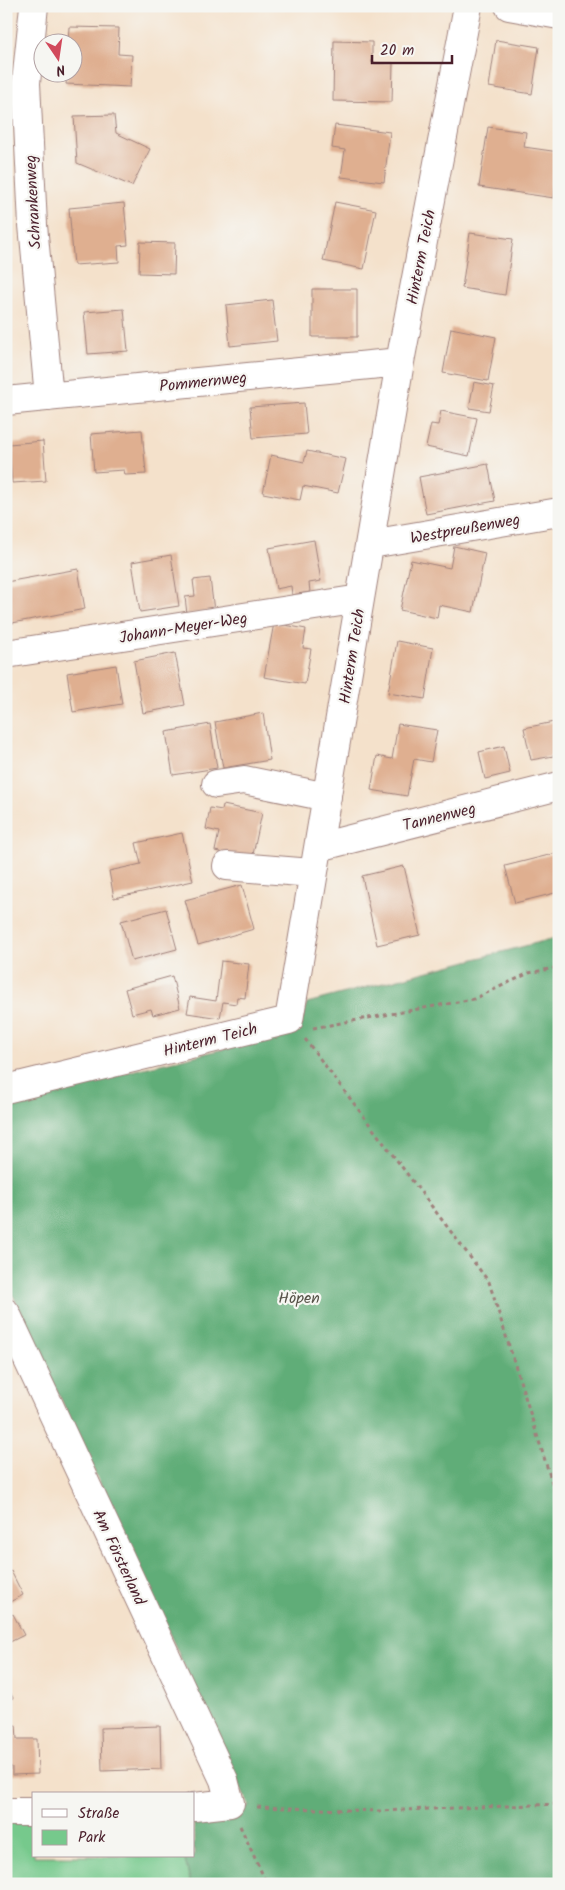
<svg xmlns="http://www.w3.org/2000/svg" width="565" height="1890" font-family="Kalam,sans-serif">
<rect width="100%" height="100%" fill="#f6f6f2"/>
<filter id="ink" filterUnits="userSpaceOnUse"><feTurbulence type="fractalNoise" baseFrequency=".02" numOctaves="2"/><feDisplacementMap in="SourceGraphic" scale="10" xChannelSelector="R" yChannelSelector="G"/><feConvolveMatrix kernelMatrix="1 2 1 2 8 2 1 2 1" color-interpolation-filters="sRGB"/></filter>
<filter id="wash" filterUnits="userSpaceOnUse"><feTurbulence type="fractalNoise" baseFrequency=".0096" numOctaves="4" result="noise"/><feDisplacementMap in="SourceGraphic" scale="20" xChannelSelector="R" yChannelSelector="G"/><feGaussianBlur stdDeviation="1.12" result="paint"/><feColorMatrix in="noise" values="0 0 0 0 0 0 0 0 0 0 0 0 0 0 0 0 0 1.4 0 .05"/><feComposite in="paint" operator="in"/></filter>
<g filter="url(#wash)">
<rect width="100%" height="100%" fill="#f4e1cb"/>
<path fill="#76c98c" stroke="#60745c" d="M6 1822H34V1856H184L191 1884H6Z"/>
<path fill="#60ad78" stroke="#556652" d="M559 937V1884H191L184 1856H194V1815L249 1806 6 1280V1101L299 1031 307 1003Z"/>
<g id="blocks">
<path fill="#dfaf90" d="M397 6H411L410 10Z
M69 27 119 28 118 54 132 55 130 87 66 84 67 72H72V42H68Z
M496 40 539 47 532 94 489 87Z
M334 41 372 42V63H393L392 102 333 101Z
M114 115 116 133 150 149 132 186 77 163 74 116Z
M335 125 390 132 384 182 341 177 345 150 332 148Z
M488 127 526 132 524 147 559 152 554 198 479 187Z
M335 202 376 210 364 269 323 261Z
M124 203 128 245 118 246 119 262 74 265 69 208Z
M470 233 513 239 505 295 462 288Z
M140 242 175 243 174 274 139 273Z
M312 289H357V337H312Z
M272 300 277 341 230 346 226 305Z
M124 309 128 351 88 354 84 312Z
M451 328 496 337 488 381 443 373Z
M474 382 494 386 489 411 469 408Z
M304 403 307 434 253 438 250 407Z
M441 411 477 418 469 456 426 447 431 424 438 425Z
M142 430 146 474 125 475 124 470 94 472 91 434Z
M43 441 46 481 12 483 9 444Z
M307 451 346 459 338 493 303 486 300 500 263 493 271 455 304 462Z
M488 464 495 501 426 514 419 477Z
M314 540 321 581 309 583 310 592 292 595 291 586 276 589 269 548Z
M454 546 485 553 473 612 439 605 437 618 400 610 411 560 450 568Z
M171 555 179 606 140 612 132 562Z
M78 569 85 609 7 624 6 582Z
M210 578 214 611 187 614 185 597 195 596 193 580Z
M274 623 306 629 303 648 311 649 305 684 264 677Z
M397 641 433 648 425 699 388 693Z
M175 653 185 705 143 713 134 661Z
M116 665 122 704 73 712 67 673Z
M263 713 270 760 223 768 215 722Z
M559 721V755L531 760 524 728Z
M210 724 217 768 173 775 166 732Z
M398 724 437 730 431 762 414 759 407 796 371 790 377 756 392 759Z
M504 746 510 773 485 779 479 752Z
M223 805 262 813 252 859 215 851 219 832 206 829 210 808 222 810Z
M182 833 193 881 114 898 109 871 141 864 136 843Z
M557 853 559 892 515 903 505 866Z
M404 866 420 935 377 945 362 876Z
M242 885 254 929 198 945 185 900Z
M166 909 177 949 132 961 121 921Z
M221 961 249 964 245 998 237 997 236 1004 223 1002 220 1018 187 1013 190 997 216 1001Z
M172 976 180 1008 153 1015 151 1009 132 1014 125 989Z
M11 1571 23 1595 6 1604V1574Z
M13 1614 24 1635 6 1644V1618Z
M6 1684 13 1698 6 1701Z
M16 1725 17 1739H37L38 1774 12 1775V1767H6V1726Z
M160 1726 161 1769 102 1771 101 1728Z"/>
</g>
</g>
<g filter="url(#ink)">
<use href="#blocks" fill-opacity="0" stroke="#9f807b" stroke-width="1"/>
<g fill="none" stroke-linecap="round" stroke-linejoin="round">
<defs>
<path id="minor" d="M34 6 26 83 33 225 49 397
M509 6 559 15
M6 401 400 362
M371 544 559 512
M6 654 360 599
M216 784 244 780 327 797
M319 847 559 786
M227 866 312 873
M6 1089 289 1020 400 362 468 6
M6 1313 224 1780 230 1803 194 1807
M6 1812H34"/>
</defs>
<use href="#minor" stroke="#9f807b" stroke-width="30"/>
<path stroke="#9f807b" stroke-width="3" stroke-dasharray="4 4" stroke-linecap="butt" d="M313 1028 474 999 529 973 559 967
M305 1039 489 1282 559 1505
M257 1807 378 1811 559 1804
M240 1826 267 1884"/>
<use href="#minor" stroke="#fff" stroke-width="28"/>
</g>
</g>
<g text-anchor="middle" stroke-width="4.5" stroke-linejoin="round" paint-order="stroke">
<g font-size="16" fill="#4a1f2b" stroke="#f6f6f2">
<text transform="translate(32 202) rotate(-93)" y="6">Schrankenweg</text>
<text transform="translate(420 257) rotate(-79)" y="6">Hinterm Teich</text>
<text transform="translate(203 381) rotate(-6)" y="6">Pommernweg</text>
<text transform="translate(465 528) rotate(-10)" y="6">Westpreußenweg</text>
<text transform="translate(183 627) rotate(-9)" y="6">Johann-Meyer-Weg</text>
<text transform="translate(351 656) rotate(-81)" y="6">Hinterm Teich</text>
<text transform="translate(439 816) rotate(-14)" y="6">Tannenweg</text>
<text transform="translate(210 1039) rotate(-14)" y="6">Hinterm Teich</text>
<text transform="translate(120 1557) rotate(65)" y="6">Am Försterland</text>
</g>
<g font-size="16" fill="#575248" stroke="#f6f6f2">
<text x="299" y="1303">Höpen</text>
</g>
</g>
<rect width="565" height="1890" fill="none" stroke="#f6f6f2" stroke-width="25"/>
<rect x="32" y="1792" width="162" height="65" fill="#f6f6f2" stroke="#b1a0a2"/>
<rect x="42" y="1809" width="25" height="8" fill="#ffffff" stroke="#b1a0a2"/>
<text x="78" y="1818" font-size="15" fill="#4a1f2b">Straße</text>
<rect x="42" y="1830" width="25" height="15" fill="#76c98c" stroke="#b1a0a2"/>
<text x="78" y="1842" font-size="15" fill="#4a1f2b">Park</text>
<g transform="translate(58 58) rotate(167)"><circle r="24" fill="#f6f6f2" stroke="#b1a0a2"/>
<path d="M0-4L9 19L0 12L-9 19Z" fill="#d1495b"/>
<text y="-8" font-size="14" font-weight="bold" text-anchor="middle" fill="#4a1f2b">N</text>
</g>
<path d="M372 55v8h80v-8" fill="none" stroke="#4a1f2b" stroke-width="2.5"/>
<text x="380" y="55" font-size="15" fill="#4a1f2b" stroke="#f6f6f2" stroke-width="4" paint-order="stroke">20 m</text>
</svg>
